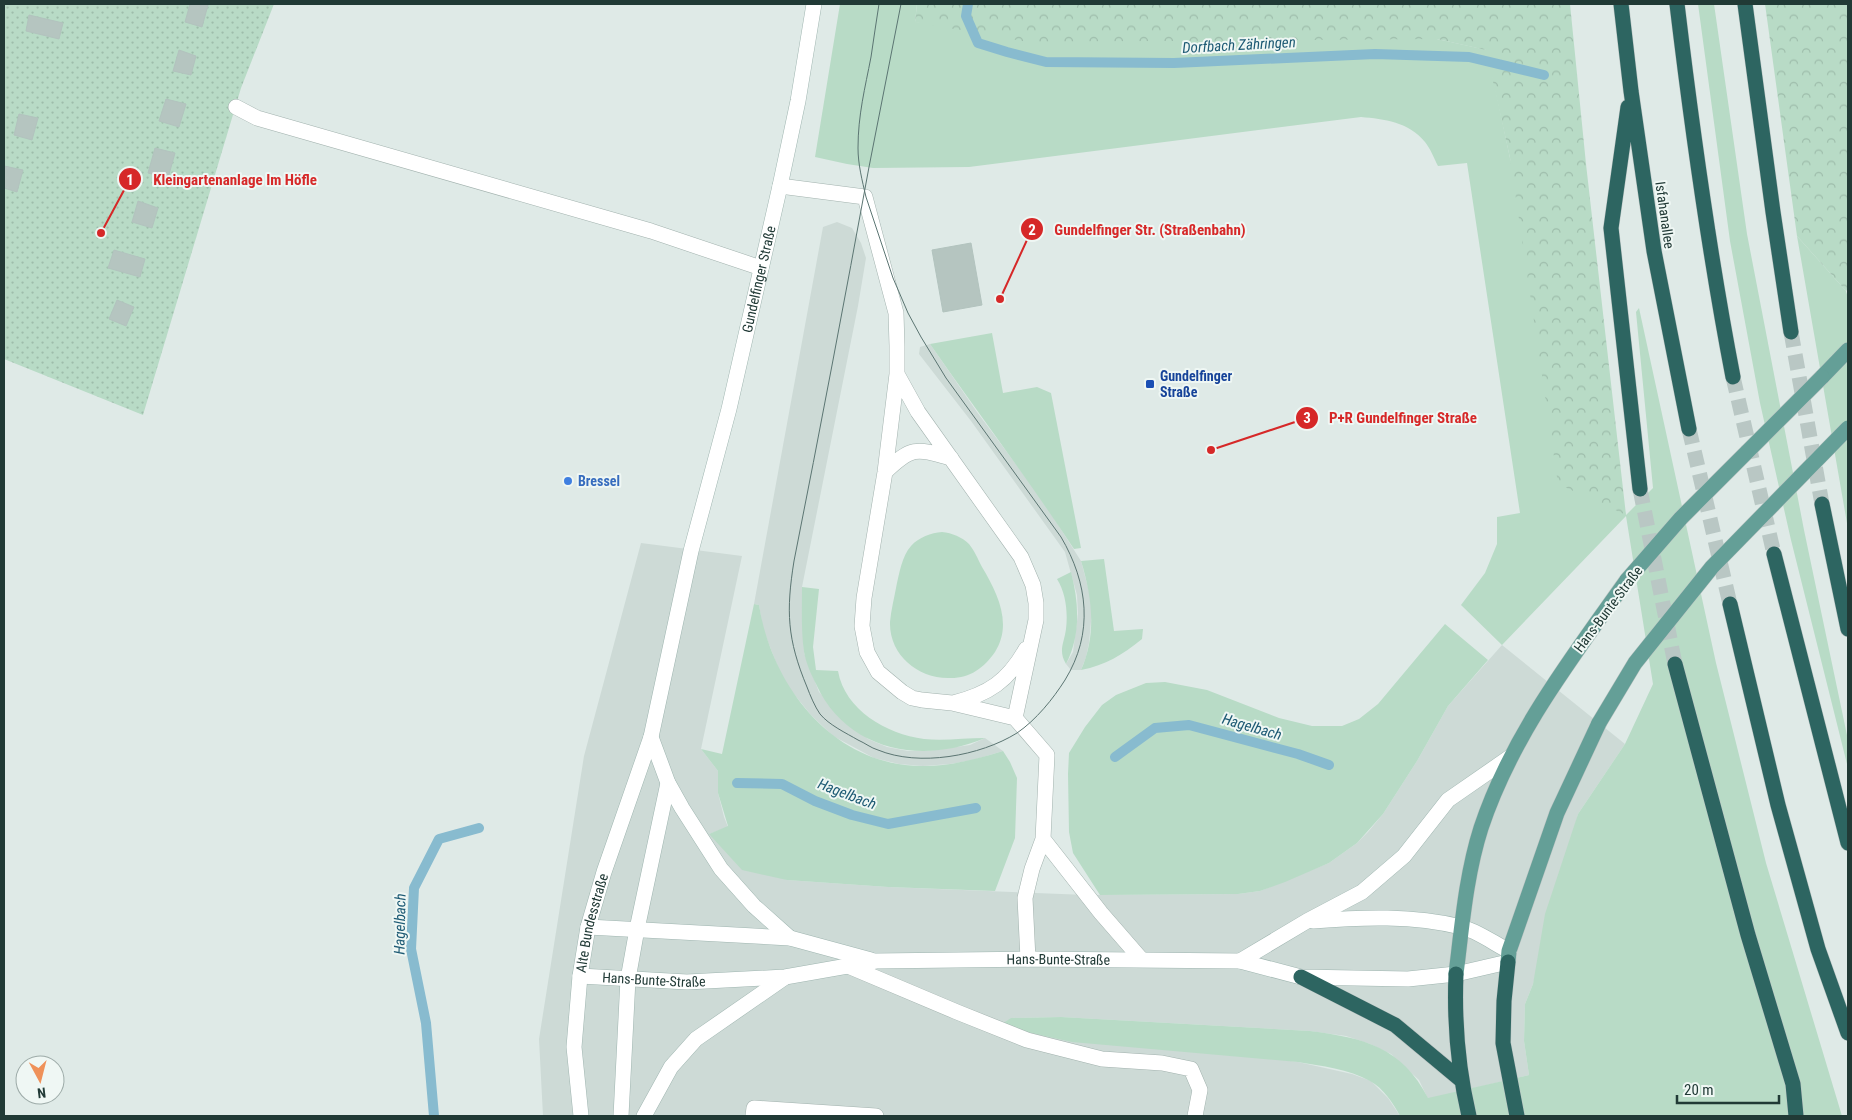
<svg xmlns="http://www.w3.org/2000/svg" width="1852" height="1120" font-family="'Roboto Condensed',sans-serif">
<defs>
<pattern id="forest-crowns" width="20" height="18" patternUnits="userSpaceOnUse" patternTransform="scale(1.25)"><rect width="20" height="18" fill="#b8dbc6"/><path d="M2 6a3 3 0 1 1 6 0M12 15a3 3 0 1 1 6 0" fill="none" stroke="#9ebdab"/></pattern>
<pattern id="garden-dots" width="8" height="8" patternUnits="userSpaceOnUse" patternTransform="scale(1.25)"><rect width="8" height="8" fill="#b8dbc6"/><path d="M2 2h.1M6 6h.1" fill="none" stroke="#9ebdab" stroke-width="1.8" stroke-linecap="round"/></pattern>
</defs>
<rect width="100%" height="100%" fill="#dfeae7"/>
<path fill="#cddad6" d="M837 222 852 228 861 243 866 258 858 306 802 587 804 653 819 692 868 739 887 747 908 751H928L970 745 985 738 1003 751 973 760 950 764 923 766 899 764 874 758 833 736 811 715 789 688 781 675 763 629 759 605 754 604 823 227Z
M930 344 977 412 1041 498 1081 561 1090 595 1092 611 1089 643 1086 657 1081 670H1071L1066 664 1073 652 1078 614 1077 595 1065 552 971 421 919 354 920 347Z
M641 543 742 556 701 749 718 771V793L724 817 728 827 709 834 787 880 888 887 1087 895 1238 894 1260 891 1329 863 1357 843 1368 832 1383 814 1417 761 1448 706 1502 645 1625 744 1578 814 1533 984 1525 1004 1524 1041 1529 1075 1428 1099 1419 1080 1391 1054 1370 1044 1346 1036 1310 1031 1061 1017 1011 1018 1298 1062 1352 1074 1371 1081 1388 1098 1400 1116H543L539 1039 584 756Z"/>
<path fill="#b8dbc6" d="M840 4H917L915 22 1437 39 1487 50 1510 158 1626 515 1653 488 1636 312 1639 308 1716 663 1766 863 1842 1116H1400C1393 1103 1383 1088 1370 1081 1349 1069 1321 1066 1298 1062L1072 1042 999 1026 1011 1018 1061 1017 1310 1031C1364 1038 1402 1047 1428 1098L1529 1075 1524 1041 1525 1004 1533 984 1545 914 1578 814 1625 744 1653 684 1626 516 1502 645 1461 605 1485 573 1497 544V517L1520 513 1467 163 1438 166C1434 158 1430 148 1425 142 1409 122 1384 119 1361 117L969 167 873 168 847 164 815 157Z
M1698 4H1714L1747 234 1804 530 1848 740V768L1791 540 1760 403 1730 241Z
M1797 236 1846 291 1848 298V529Z
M992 333 1003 393 1037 387 1051 393 1081 548 1074 549C1028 479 978 413 930 344Z
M942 532C952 533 962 537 969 544 974 550 978 559 982 567 997 592 1013 624 995 652 983 669 969 679 948 678 917 678 889 654 890 622 891 610 894 599 896 588 899 574 902 556 911 546 919 537 931 533 942 532Z
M1104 559 1114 631 1143 629 1142 639C1122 655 1106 665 1081 670 1097 634 1092 597 1081 561Z
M1071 572C1079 603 1081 635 1066 664 1058 650 1064 644 1066 629 1068 613 1066 593 1057 579Z
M802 587 819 589 813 647 816 670 838 671C845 710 886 734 924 739 944 741 965 738 985 738 922 765 846 751 816 684 811 674 806 663 804 652 801 631 802 608 802 587Z
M754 604 759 605C772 687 834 767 924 766 951 766 977 759 1003 751L1010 762 1017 778 1015 838 995 891 888 887 787 880 742 870 709 834 728 826 718 793V771L701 749 722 754Z
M1445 624 1488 660 1448 706 1417 761 1383 814 1357 843 1329 863 1285 882 1260 891 1238 894 1100 895 1073 853 1069 832 1068 774 1069 753 1085 727 1102 705 1116 695 1146 683 1165 682 1207 690 1279 718 1312 726H1342L1359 719 1378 704Z"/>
<path fill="url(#forest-crowns)" d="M917 4H1570L1586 164 1626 515 1558 484 1510 158 1486 50 1437 39 1028 42 915 22Z
M1765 4H1848V289L1846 291 1797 236Z"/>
<path fill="url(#garden-dots)" d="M4 4H274L241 88 143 415 4 359Z"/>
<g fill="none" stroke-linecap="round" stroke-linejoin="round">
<path stroke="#88bbcf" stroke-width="10" d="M968 4 966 16 978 43 1007 52 1046 62 1174 63 1375 54 1469 57 1544 75
M1115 757 1155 728 1189 725 1298 754 1329 765
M737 783 782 784 815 801 852 815 888 824 976 808
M434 1116 426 1023 411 949 414 888 439 839 479 828"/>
</g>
<path fill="#b5c5c0" stroke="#b2c3be" d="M190 4 208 5 202 27 185 22Z
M29 15 63 23 59 39 26 31Z
M179 50 196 56 191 75 173 71Z
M166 99 186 104 179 127 159 121Z
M19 114 38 118 32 140 14 135Z
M155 148 175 153 168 178 148 173Z
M4 166 23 170 17 192 4 188Z
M138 201 158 208 152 228 132 222Z
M971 243 982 305 943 312 932 250Z
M114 250 145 259 140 277 108 268Z
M117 300 134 307 126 326 109 319Z"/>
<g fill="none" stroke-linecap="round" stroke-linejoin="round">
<path stroke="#b9c7c4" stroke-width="15" stroke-dasharray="15 8" stroke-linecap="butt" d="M1791 332 1822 504
M1733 377 1774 554
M1689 429 1730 604
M1640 489 1675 664"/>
<defs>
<path id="lane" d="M236 107 257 118 651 231 761 268
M780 186 865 197 896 313 897 346V374L885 472 864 598 862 626 867 652 878 672 902 692 912 698 922 700 952 703 1015 718 1047 755 1043 839 1032 869 1025 898 1028 959
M897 374 918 412 1021 557 1033 585 1036 603V620L1015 718
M885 472C912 446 916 448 951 458
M953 703C989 694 1008 681 1026 649
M1043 839 1101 913 1141 959
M848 966 957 1012 1027 1040 1102 1059 1162 1063 1191 1069 1200 1090 1195 1116
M753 1116 754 1108 876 1116"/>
<g id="secondary">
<path d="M651 737 668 783 682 808 721 869 754 906 790 938"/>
<path d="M1313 921C1362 917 1413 915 1461 927 1476 930 1495 944 1509 951"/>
<path d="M588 927 790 938 871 960"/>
<path d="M1240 961 1307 921 1362 892 1404 856 1448 800 1510 757"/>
<path id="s1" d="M580 976 687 982 785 977 876 961 1028 959 1240 961 1301 977 1408 979 1456 974 1508 962"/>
<path id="s2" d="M581 1116 574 1047 580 976 588 927 604 872 651 737 691 551 729 409 780 186 798 101 814 4"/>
<path d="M621 1116 628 979 637 929 668 783"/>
<path d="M644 1116 671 1067 696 1039 784 978"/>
</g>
<path id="primary" d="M1822 377 1848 350
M1508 962 1509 951 1557 813 1599 723
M1456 974C1462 926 1466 875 1481 828 1512 735 1571 659 1627 580"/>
<path id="highway" d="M1621 4 1631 91 1654 251 1689 429
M1677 4C1692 129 1709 253 1733 377
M1745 4 1773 212 1791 332
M1628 107 1611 228 1640 489
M1822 504 1848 629
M1774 554 1848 843
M1730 604 1778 805 1818 949 1848 1033
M1675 664 1748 935 1793 1084 1796 1116
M1508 962 1504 1001 1503 1043 1517 1116
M1456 974C1454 1023 1458 1069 1469 1116
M1301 977 1395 1025 1461 1080"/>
</defs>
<use href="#lane" stroke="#a2b2ae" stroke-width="16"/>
<use href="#secondary" stroke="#9fb5b0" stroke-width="16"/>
<use href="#primary" stroke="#bcc4c3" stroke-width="16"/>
<use href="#highway" stroke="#bcc4c3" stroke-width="16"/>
<use href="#lane" stroke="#fff" stroke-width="15"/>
<use href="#secondary" stroke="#fff" stroke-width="15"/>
<use href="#primary" stroke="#649f97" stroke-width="15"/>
<use href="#highway" stroke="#2d6561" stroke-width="15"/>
<path stroke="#5b7572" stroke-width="1" d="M879 4C876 21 874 39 871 57 865 88 858 115 858 148 858 164 862 180 866 197L893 278 908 313 921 337 946 378 1061 537C1088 583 1094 633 1065 680 1053 699 1036 720 1017 733 980 756 919 767 878 750 871 748 865 743 858 740 846 733 829 725 820 714 815 707 810 695 807 687 787 639 786 611 794 561 820 430 845 298 869 167L901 4"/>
<defs>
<path id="primary-bridge" d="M1627 580 1681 518 1822 377
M1599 723 1635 663 1712 567 1848 428"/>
</defs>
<use href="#primary-bridge" stroke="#bcc4c3" stroke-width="16" stroke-linecap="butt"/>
<use href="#primary-bridge" stroke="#649f97" stroke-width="15"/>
</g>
<rect fill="#1a4fb4" stroke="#eff7f4" stroke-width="2" x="1145" y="379" width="10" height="10" rx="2.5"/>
<circle fill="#3f7fe0" stroke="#eff7f4" stroke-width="2" cx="568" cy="481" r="5"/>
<g text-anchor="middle" stroke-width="4" stroke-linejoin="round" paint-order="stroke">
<g font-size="14" fill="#213a36" stroke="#eff7f4">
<text transform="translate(1665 215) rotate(82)" y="5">Isfahanallee</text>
<text dy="5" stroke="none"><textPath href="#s2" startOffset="861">Gundelfinger Straße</textPath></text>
<text transform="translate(1608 609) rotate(-53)" y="5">Hans-Bunte-Straße</text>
<text dy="5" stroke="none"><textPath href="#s2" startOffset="195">Alte Bundesstraße</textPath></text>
<text dy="5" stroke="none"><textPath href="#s1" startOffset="480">Hans-Bunte-Straße</textPath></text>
<text dy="5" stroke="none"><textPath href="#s1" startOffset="74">Hans-Bunte-Straße</textPath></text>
</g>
<g font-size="14" font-weight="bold" fill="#164399" stroke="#eff7f4" text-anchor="start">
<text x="1160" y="381">Gundelfinger<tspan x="1160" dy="16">Straße</tspan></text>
</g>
<g font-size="14" font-weight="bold" fill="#366cbe" stroke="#eff7f4" text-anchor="start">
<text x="578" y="486">Bressel</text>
</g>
<g font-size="15" font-style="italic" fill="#1d5a74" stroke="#eff7f4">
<text transform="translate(1239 45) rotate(-3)" y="5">Dorfbach Zähringen</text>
<text transform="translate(1252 727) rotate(16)" y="5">Hagelbach</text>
<text transform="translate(847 794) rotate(21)" y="5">Hagelbach</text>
<text transform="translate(400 924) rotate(-89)" y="5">Hagelbach</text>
</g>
</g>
<path fill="none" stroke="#d62828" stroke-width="2" d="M101 233L130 179M1000 299L1032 229M1211 450L1307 418"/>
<g fill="#d62828" stroke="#eff7f4" stroke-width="2">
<circle cx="101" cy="233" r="5"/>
<circle cx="1000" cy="299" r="5"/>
<circle cx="1211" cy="450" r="5"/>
<circle cx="130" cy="179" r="12"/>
<circle cx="1032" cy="229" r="12"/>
<circle cx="1307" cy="418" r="12"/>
</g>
<g font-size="15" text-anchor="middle" font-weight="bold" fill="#fff">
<text x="130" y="185">1</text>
<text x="1032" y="235">2</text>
<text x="1307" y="423">3</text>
</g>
<g font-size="15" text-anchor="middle" font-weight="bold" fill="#d62828" stroke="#eff7f4" stroke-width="4" stroke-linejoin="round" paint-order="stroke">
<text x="235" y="185">Kleingartenanlage Im Höfle</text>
<text x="1150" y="235">Gundelfinger Str. (Straßenbahn)</text>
<text x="1403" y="423">P+R Gundelfinger Straße</text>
</g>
<rect width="1852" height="1120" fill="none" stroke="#213a36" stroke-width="10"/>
<g transform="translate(40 1080) rotate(173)"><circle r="24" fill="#eff7f4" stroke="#9daba8"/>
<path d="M0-4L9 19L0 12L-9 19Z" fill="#ef9159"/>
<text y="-8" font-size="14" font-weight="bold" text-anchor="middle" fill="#213a36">N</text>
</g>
<path d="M1677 1095v8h102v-8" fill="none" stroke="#213a36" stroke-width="2.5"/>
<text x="1684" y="1095" font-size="15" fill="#213a36" stroke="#eff7f4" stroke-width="4" paint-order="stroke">20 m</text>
</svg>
